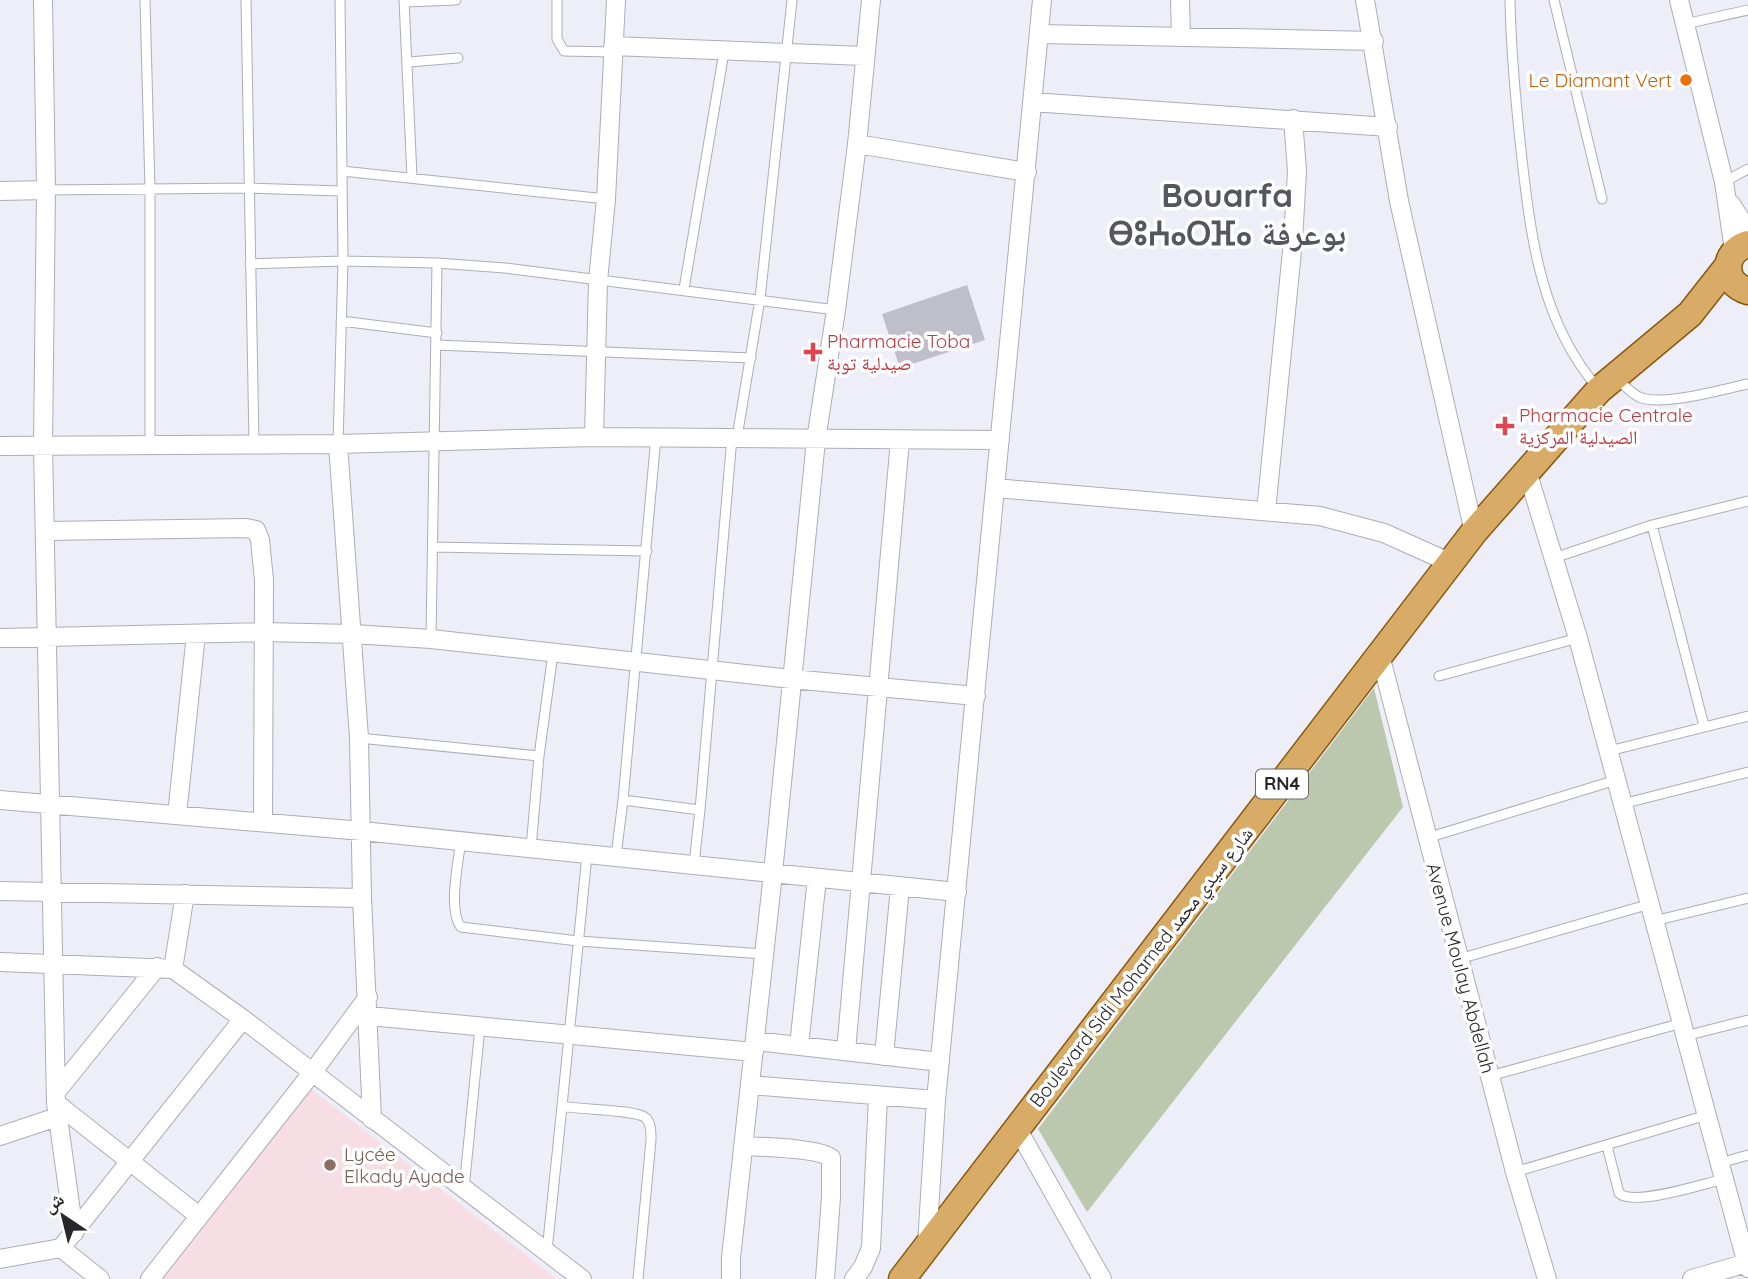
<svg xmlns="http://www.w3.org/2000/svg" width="1748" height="1279" font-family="Quicksand,'Noto Naskh Arabic','Noto Sans Tifinagh',sans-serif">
<rect width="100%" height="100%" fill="#eeeef8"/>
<path fill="#f7dee5" d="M310 1088 557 1279H162Z"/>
<path fill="#bbc8ad" d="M1374 688 1403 807 1087 1212 1038 1129Z"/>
<path fill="#bebfc8" d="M967 285 985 340 900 368 882 314Z"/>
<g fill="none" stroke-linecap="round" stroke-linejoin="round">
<defs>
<path id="service" d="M145 0 150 189V444
M246 0 254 444
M404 0 412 177
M557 0V39L564 51 613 52
M1510 0C1511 53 1516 106 1522 159 1531 240 1542 323 1597 387
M1554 0 1602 199
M405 2 456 0
M1685 24 1748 10
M409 62 458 58
M342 171 606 199
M1724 182 1748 169
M46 190 249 188 341 191
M250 264 343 261 437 263 505 268 836 310
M684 289 724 52
M341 321 437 333
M436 345 751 358
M1618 380C1624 385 1631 393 1639 397 1662 407 1723 389 1748 384
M737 437 760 299 792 0
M338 444 343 261 340 0
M1652 525 1704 726
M434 547 647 551
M1554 558 1652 525 1748 501
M431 639 437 263
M1439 676 1578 638
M359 738 539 756
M1609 751 1748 716
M623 800 700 810 694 864
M1622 804 1748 772
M700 810 732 437
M1427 838 1616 780
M461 841C458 861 448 912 461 927L578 941 764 954
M531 848 539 756 553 653
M587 855 562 1106C579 1110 636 1109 646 1118 651 1124 651 1132 651 1140L638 1279
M616 856 623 800 656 437
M1654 921 1748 898
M1459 959 1650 904
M1685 1036 1748 1020
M1490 1076 1682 1023
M1607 1146 1619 1193C1633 1207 1703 1184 1724 1179
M1720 1163 1748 1155
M1515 1172 1707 1115
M464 1189 480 1027
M547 1251 562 1106"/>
<path id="minor" d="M43 0 46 190 43 445 56 1103 74 1233
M1180 0 1181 37
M1365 0 1399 201 1474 532
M1679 0 1724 182 1734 250
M1039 34 1374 41
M613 46 864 56
M1032 102 1388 127
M857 144 1027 172
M0 191 46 190
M1731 204 1748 231
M594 437 598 281 606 199 616 0
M338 444 359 738 362 898 372 1119
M0 446 338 444 594 437 1000 440
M1527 471 1578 638 1748 1268
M995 488 1320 516 1384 533 1451 563
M1266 511 1293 241 1297 171 1293 119
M45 531 246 528 256 530 260 540 264 580 263 822
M0 638 264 632 353 634 431 639 791 679 976 696
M1380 655 1515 1172 1547 1279
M0 800 362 831 957 892
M177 815 196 634
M0 891 362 898
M0 962 173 969 243 1019 582 1279
M173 969 185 894
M369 1016 754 1052
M755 1041 940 1062
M799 1046 817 878
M846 1051 900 440
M884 1056 900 887
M750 1085 936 1100
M56 1092 157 967
M56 1103 199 1216
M1017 1128 1102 1279
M0 1136 57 1117
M744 1146C762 1147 819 1148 831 1158V1197L825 1279
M927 1244 936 1100 1042 0
M61 1248 100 1279
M0 1259 61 1248 243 1019
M150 1279 312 1073 368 997
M731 1279V1258L773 873 816 440 836 310 857 144 871 0
M854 1279 863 1267 871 1248 878 1096
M1692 1279 1747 1263"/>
<path id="primary" d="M1748 244C1722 252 1721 283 1748 291
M902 1279 1474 532 1599 390 1690 314 1727 267"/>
</defs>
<use href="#service" stroke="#adadb6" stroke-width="11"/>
<use href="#minor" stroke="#adadb6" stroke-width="20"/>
<use href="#primary" stroke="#8a590f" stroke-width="29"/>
<use href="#service" stroke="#fff" stroke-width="9"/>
<use href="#minor" stroke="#fff" stroke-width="18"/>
<use href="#primary" stroke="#d8ac66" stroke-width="26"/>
</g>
<circle fill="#e8710a" stroke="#fff" stroke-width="2.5" cx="1686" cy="80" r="7"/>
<g fill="#e0444e" stroke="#fff" stroke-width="2.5">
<path d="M809.5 341.5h7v7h7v7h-7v7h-7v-7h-7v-7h7z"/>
<path d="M1501.5 415.5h7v7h7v7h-7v7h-7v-7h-7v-7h7z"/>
</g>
<circle fill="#8d6e63" stroke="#fff" stroke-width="2.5" cx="330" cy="1165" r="7"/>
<g text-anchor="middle" stroke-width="7" stroke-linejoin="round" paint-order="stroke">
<rect fill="#fff" stroke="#68686b" stroke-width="2" x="1256" y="769.5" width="52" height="29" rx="5"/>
<g font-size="18" font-weight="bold" fill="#28282b">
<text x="1282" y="790">RN4</text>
</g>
<g font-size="19" fill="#c56008" stroke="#fff" text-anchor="end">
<text x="1672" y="87">Le Diamant Vert</text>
</g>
<g font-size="19" fill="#be3a42" stroke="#fff" text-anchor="start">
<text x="827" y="348">Pharmacie Toba<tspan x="827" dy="22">صيدلية توبة</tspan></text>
<text x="1519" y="422">Pharmacie Centrale<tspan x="1519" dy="22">الصيدلية المركزية</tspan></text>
</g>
<g font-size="19" fill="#28282b" stroke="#fff">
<text transform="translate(1141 967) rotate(-52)" y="7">Boulevard Sidi Mohamed شارع سيدي محمد</text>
<text transform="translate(1461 968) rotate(75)" y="7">Avenue Moulay Abdellah</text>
</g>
<g font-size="19" fill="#785e54" stroke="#fff" text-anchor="start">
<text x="344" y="1161">Lycée<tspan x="344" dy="22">Elkady Ayade</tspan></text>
</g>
<g font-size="33" font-weight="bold" fill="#56565e" stroke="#fff">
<text x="1227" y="207">Bouarfa<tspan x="1227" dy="38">ⴱⵓⵄⴰⵔⴼⴰ بوعرفة</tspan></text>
</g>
</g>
<g transform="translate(63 1216) rotate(325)" stroke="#ffffff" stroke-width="5" paint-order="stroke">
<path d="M0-5L12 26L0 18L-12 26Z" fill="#28282b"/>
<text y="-10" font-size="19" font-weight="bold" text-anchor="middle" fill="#28282b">ش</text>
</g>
</svg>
